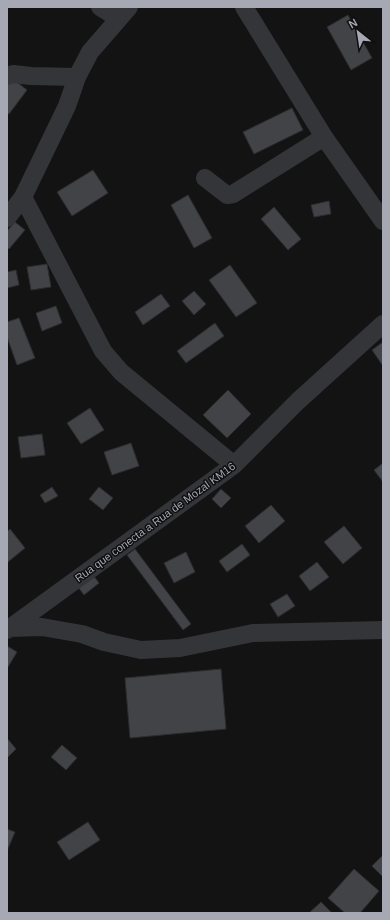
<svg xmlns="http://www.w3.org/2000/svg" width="390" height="920" font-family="Arial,sans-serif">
<rect width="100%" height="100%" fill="#131314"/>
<path fill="#424347" stroke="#2d2d30" d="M348 15 372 58 351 70 327 27Z
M9 76 27 90 9 114 7 113V79Z
M292 108 303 130 254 154 243 132Z
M93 170 108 193 72 216 57 192Z
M188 195 212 238 194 248 171 205Z
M329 201 331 214 314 217 311 205Z
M274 207 301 239 288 250 261 219Z
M15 222 25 230 9 249 7 247V231Z
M47 264 51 287 31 290 27 267Z
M230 265 257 303 236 317 209 280Z
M16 270 19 285 7 288V272Z
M194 291 206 304 194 315 182 301Z
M161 294 170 306 143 325 135 312Z
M56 306 62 323 42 331 36 313Z
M19 318 35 358 17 365 7 337V322Z
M215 323 224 336 186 363 177 351Z
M383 342V366L372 350Z
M228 390 251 414 227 438 203 415Z
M90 408 104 430 81 444 67 423Z
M42 434 45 455 21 458 18 437Z
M131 443 139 466 112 475 104 452Z
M383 463V482L374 470Z
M52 487 58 496 45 503 40 495Z
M99 487 113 498 103 510 89 499Z
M221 489 231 498 221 508 212 499Z
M271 505 285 521 259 543 245 526Z
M344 526 362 548 343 564 324 542Z
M10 529 25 548 8 562 7 560V532Z
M242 544 250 555 227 572 219 561Z
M135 549 191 624 183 630 127 555Z
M186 552 195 572 174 583 164 563Z
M317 562 329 577 310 591 299 576Z
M93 575 99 583 84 595 78 587Z
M287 594 295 606 278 617 270 604Z
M7 646 17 652 8 667 7 666Z
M221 669 226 729 130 738 125 678Z
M7 738 16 749 7 758Z
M62 745 77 758 66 770 51 757Z
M88 822 100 840 69 860 57 842Z
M7 829 15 832 7 851Z
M383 855V877L372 866Z
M354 869 379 891 360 913H345L328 898Z
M321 902 332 913H309Z"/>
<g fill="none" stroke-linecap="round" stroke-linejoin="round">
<path stroke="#343538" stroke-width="18" d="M100 7 118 18
M244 7 324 137 383 221
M7 76 13 74 31 76 77 77
M205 178 227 195 233 194 324 137
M23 197 103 351 121 372 234 465
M7 218 23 197 67 106 77 77 90 52 129 7
M8 628 42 627 82 634 104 642 141 650 180 648 253 633 383 630
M7 630 234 465 298 401 383 324"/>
</g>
<g text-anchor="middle" stroke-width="3" stroke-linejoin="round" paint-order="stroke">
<g font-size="11" fill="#a6a9b3" stroke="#0e0e0f">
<text transform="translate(155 522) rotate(-36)" y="4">Rua que conecta a Rua de Mozal KM16</text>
</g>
</g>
<rect width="390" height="920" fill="none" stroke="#a6a9b3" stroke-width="16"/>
<g transform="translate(358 32) rotate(330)" stroke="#0e0e0f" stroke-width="3" paint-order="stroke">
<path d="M0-3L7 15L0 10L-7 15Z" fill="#a6a9b3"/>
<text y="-6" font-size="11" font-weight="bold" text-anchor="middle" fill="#a6a9b3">N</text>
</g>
</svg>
